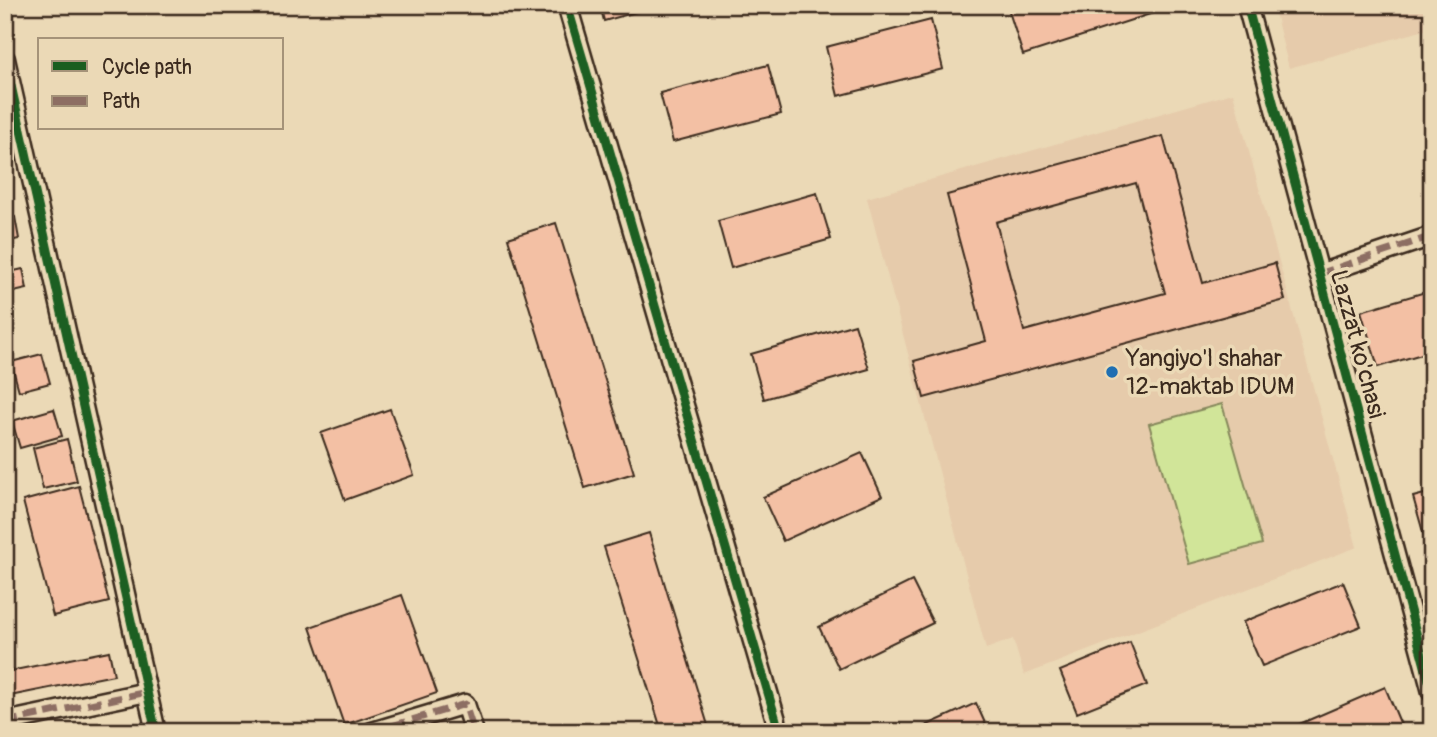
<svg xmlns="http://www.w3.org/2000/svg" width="1437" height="737" font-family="Pangolin,sans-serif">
<rect width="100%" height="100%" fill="#ebd9b6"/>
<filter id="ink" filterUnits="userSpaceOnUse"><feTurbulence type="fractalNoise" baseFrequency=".0143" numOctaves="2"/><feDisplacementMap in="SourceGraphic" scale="14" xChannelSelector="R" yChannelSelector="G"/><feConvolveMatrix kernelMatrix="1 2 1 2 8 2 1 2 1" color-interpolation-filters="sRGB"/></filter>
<g filter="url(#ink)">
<path fill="#e6cbab" d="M1273 5H1432V28L1289 68Z
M1233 93 1357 547 1024 675 1013 639 986 649 867 198Z"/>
<path fill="#d1e599" stroke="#86885c" stroke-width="2" d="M1222 404 1262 544 1189 564 1149 424Z"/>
<path fill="#f3c0a4" stroke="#3b2a1e" stroke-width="2" fill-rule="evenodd" d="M600 5H661L604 21Z
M1007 5H1172V7L1023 55Z
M931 20 943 69 838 96 826 47Z
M768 65 781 114 673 142 660 93Z
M1163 136 1203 283 1275 263 1285 300 924 398 914 361 986 341 947 195ZM1136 183 1165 293 1024 331 996 222Z
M817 193 831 239 731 268 718 221Z
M15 217 19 239 5 242V219Z
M556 223 634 473 585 488 508 238Z
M23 269 27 289 5 294V273Z
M1432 290V351L1378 367 1361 311Z
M855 324 869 369 764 399 751 354Z
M42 354 50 383 19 391 11 362Z
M54 409 62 436 20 448 12 421Z
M390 409 414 475 345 500 321 433Z
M67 439 77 481 43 489 33 448Z
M862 453 882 496 783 541 763 497Z
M79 486 109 602 53 616 23 501Z
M1432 492V544L1427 546 1413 497Z
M649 533 710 732H662L604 547Z
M912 581 933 623 839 669 819 627Z
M1343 582 1361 626 1262 666 1243 622Z
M402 595 437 693 344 725 310 627Z
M1130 642 1147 685 1077 713 1060 671Z
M109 651 114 675 5 697V672Z
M1385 687 1404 732H1281Z
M976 703 989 732H912Z"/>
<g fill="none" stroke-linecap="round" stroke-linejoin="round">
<defs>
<path id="minor" d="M567 5 776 720 777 732
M1247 5 1432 692
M5 59 156 732
M1319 274 1432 236
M5 722 147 692
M372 732 465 704 474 732"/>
</defs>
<use href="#minor" stroke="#3b2a1e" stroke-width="23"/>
<use href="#minor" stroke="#ebd9b6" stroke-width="18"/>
<path stroke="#8d6e63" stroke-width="7" stroke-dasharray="14 7" stroke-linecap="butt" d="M1319 274 1432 236
M5 722 147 692
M372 732 465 704 474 732"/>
<defs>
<path id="cycleway" d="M567 5 776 720 777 732
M1247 5 1432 692
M5 59 156 732"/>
</defs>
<use href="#cycleway" stroke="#ebd9b6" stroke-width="13"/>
<use href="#cycleway" stroke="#1b5e20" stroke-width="9"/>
</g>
</g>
<circle fill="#1f6fb2" stroke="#ebd9b6" stroke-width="2.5" cx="1112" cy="372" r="7"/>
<g text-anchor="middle" stroke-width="7" stroke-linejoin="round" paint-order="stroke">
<g font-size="24" fill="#3b2a1e" stroke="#ebd9b6">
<text transform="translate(1358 344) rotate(75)" y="8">Lazzat ko'chasi</text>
</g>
<g font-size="24" fill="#3b2a1e" stroke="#ebd9b6" text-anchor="start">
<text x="1126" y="366">Yangiyo'l shahar<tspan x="1126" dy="28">12-maktab IDUM</tspan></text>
</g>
</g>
<rect width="1437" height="737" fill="none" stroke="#ebd9b6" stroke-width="28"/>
<rect x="14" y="14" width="1409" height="709" fill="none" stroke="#3b2a1e" stroke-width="2.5" filter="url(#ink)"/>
<rect x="38" y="38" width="245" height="91" fill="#ebd9b6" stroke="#a59379" stroke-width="2"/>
<rect x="52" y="61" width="35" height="10" fill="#1b5e20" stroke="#a59379" stroke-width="2"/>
<text x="102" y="74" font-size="21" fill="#3b2a1e">Cycle path</text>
<rect x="52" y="96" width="35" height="10" fill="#8d6e63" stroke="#a59379" stroke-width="2"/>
<text x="102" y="108" font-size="21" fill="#3b2a1e">Path</text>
</svg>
